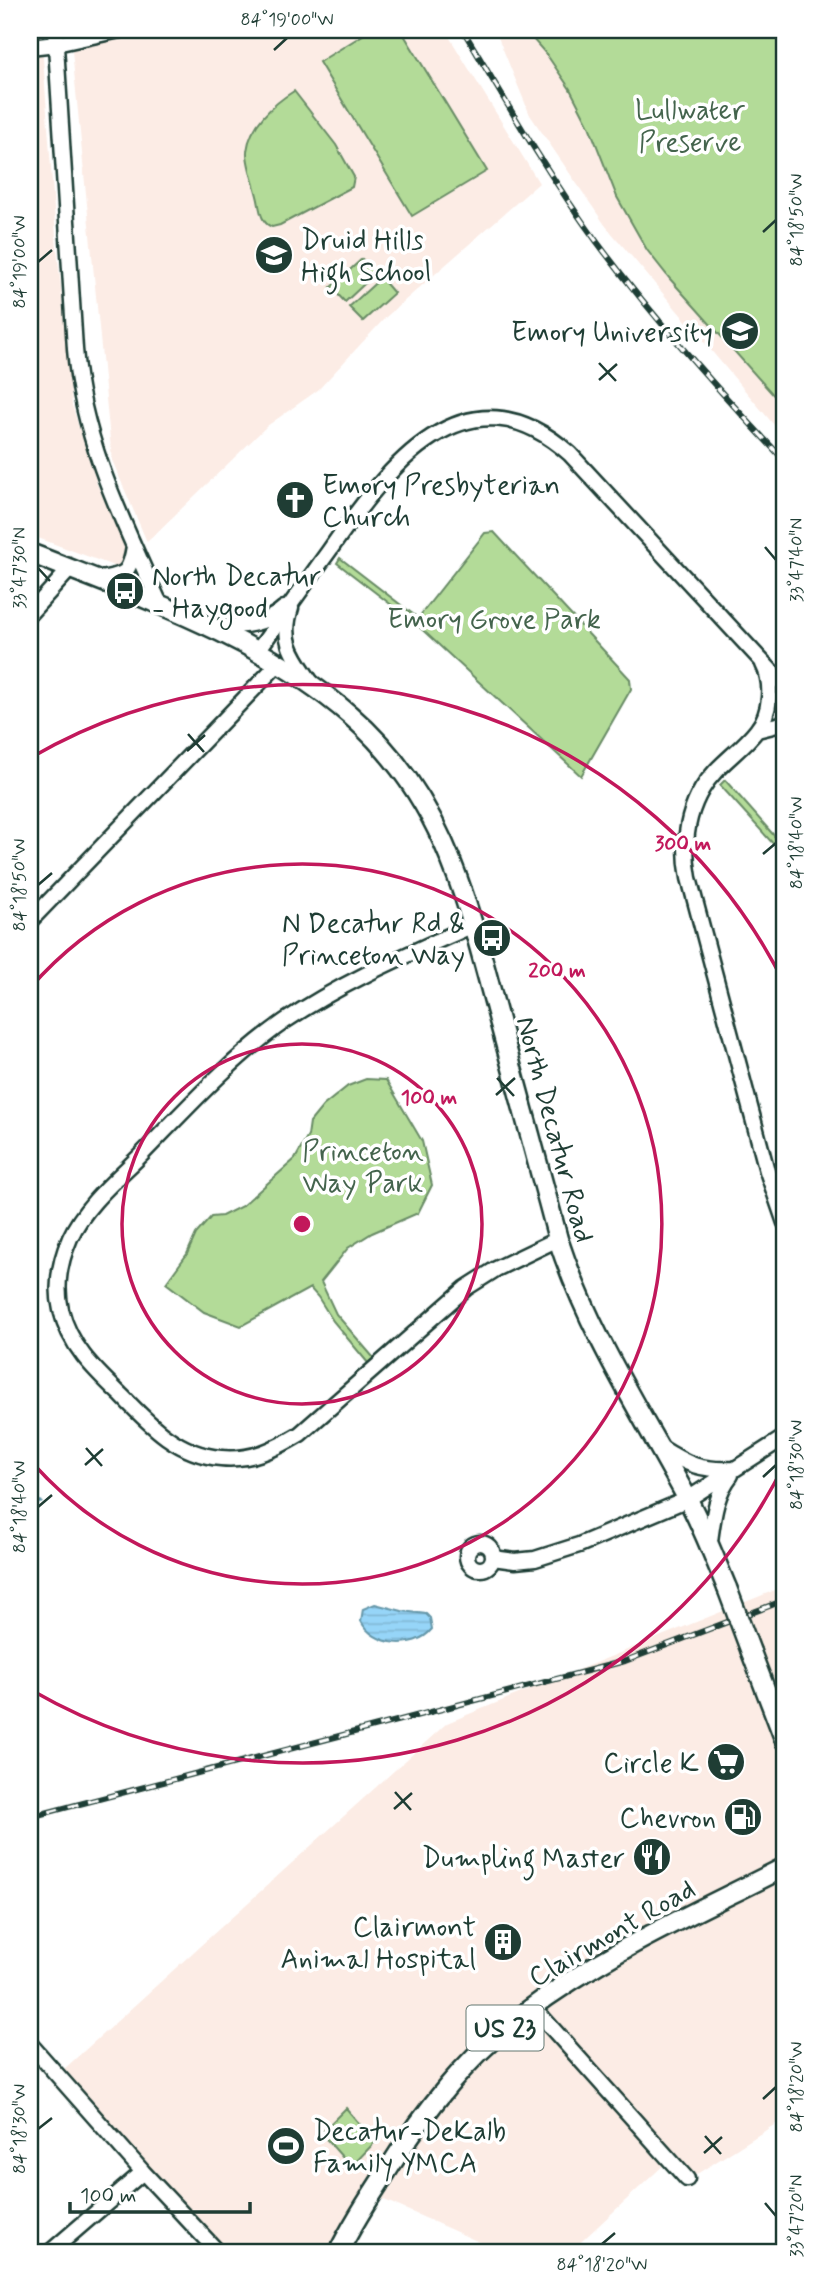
<svg xmlns="http://www.w3.org/2000/svg" width="815" height="2283" font-family="Mynerve,sans-serif">
<defs>
<pattern id="water-rules" width="6" height="5" patternUnits="userSpaceOnUse" patternTransform="scale(1.75)"><rect width="6" height="5" fill="#96d5f8"/><path d="M0 2.5h6" fill="none" stroke="#81b8d5"/></pattern>
</defs>
<rect width="100%" height="100%" fill="#fff"/>
<filter id="ink" filterUnits="userSpaceOnUse"><feTurbulence type="fractalNoise" baseFrequency=".0143" numOctaves="2"/><feDisplacementMap in="SourceGraphic" scale="14" xChannelSelector="R" yChannelSelector="G"/><feConvolveMatrix kernelMatrix="1 2 1 2 8 2 1 2 1" color-interpolation-filters="sRGB"/></filter>
<g filter="url(#ink)">
<path fill="#fcece5" d="M30 30H41L56 237 72 405 97 484 138 575 30 535Z
M70 30H445L539 183 386 317 318 390 267 426 147 542 112 460Z
M495 30H785V438L605 225 530 115Z
M785 1586V2118L689 2179 667 2162 569 2253H504L382 2199 344 2253H216L53 2079 447 1723Z"/>
<path fill="#b3db98" stroke="#698c66" stroke-width="2" d="M371 30H401L487 171 412 216 319 62Z
M525 30H785V408L670 279 647 250 617 197 589 126 570 89 547 55Z
M294 91 336 145 354 177 352 187 280 225 272 227C261 223 260 210 258 200 255 186 246 163 247 151 250 125 273 104 294 91Z
M362 259 376 273 345 302 331 287Z
M381 278 394 293 363 321 349 307Z
M494 532 630 679 631 689 581 776 415 623 337 563 340 558 418 618 485 533Z
M725 780 785 848V857L720 785Z
M366 1079 386 1080 422 1141 432 1185 418 1213 372 1233 348 1248 321 1282 336 1314 379 1364 373 1369 333 1321 318 1297 310 1288 241 1326 204 1312 166 1283 187 1254 196 1234 211 1217 222 1216 242 1206 295 1159 308 1136 310 1122 323 1106 348 1086Z
M346 2108 375 2142 351 2167 321 2133Z"/>
<path fill="url(#water-rules)" stroke="#6698aa" stroke-width="2" d="M375 1604 402 1611 426 1614 430 1618 432 1629C414 1651 373 1646 361 1621L363 1609Z"/>
<g fill="none" stroke-linecap="round" stroke-linejoin="round">
<path stroke="#6698aa" stroke-width="3.5" d="M30 1502H41"/>
<defs>
<path id="minor" d="M55 30 75 349C82 440 123 522 160 604
M30 47 56 44 120 30
M97 580C124 574 129 577 134 547
M291 608C280 641 294 657 311 682
M30 613 70 569
M211 627C237 626 264 627 284 608
M257 652C281 618 305 584 329 551 386 469 466 361 570 454L785 686
M763 664C773 683 771 713 757 730 740 752 716 765 702 789 686 816 683 847 689 878L767 1171 785 1223
M757 730 785 723
M30 921 278 664
M473 925C409 954 344 981 285 1021 232 1058 187 1108 142 1154 117 1179 85 1205 70 1238 60 1261 55 1285 61 1310 70 1347 95 1370 121 1395 149 1424 178 1455 221 1458 251 1461 275 1449 300 1434L466 1288 496 1269 558 1239
M660 1447C688 1465 701 1471 735 1469
M467 1556a13 13 0 1 1 26 0a13 13 0 1 1-26 0Z
M709 1548C713 1522 714 1496 731 1475
M493 1558 515 1561 535 1559 579 1545 688 1499 785 1437
M533 2007 687 2179
M30 2044 143 2172 219 2253
M49 2253 143 2172"/>
<path id="major" d="M30 553C140 597 259 636 350 715 447 799 468 906 500 1024 519 1095 539 1167 558 1239 588 1331 640 1411 686 1496 702 1525 714 1557 727 1588
M751 1652 785 1741
M338 2253C352 2225 369 2198 387 2171 425 2110 468 2055 526 2012 605 1952 697 1912 785 1867"/>
</defs>
<use href="#minor" stroke="#1f3d34" stroke-width="19"/>
<use href="#major" stroke="#1f3d34" stroke-width="23"/>
<use href="#minor" stroke="#fff" stroke-width="14"/>
<use href="#major" stroke="#fff" stroke-width="18"/>
<defs>
<path id="rail" d="M463 30C506 102 548 175 597 242 655 320 719 391 785 461
M30 1817 625 1661 785 1600"/>
</defs>
<use href="#rail" stroke="#1f3d34" stroke-width="6"/>
<use href="#rail" stroke="#fff" stroke-width="3.5" stroke-dasharray="10" stroke-linecap="butt"/>
<defs>
<path id="major-bridge" d="M727 1588 751 1652"/>
</defs>
<use href="#major-bridge" stroke="#1f3d34" stroke-width="23" stroke-linecap="butt"/>
<use href="#major-bridge" stroke="#fff" stroke-width="18"/>
</g>
</g>
<path fill="none" stroke="#1f3d34" stroke-width="2.5" d="M274 50 287 38M763 232 776 220M38 262 52 250M599 363 616 381M599 380 617 364M765 547 776 560M38 568 50 581M188 734 204 752M187 751 205 735M763 854 776 843M38 885 52 873M497 1078 514 1096M496 1095 515 1078M86 1448 102 1466M85 1465 103 1449M763 1477 776 1465M38 1507 52 1495M395 1792 411 1810M394 1809 412 1793M763 2099 776 2087M38 2129 52 2118M705 2136 721 2154M704 2153 722 2137M765 2203 776 2216M602 2244 615 2233"/>
<g fill="none" stroke="#c2185b" stroke-width="3.5">
<circle cx="302" cy="1224" r="180"/>
<path d="M30 988A360 360 0 1 1 30 1460"/>
<path d="M784 1465A539 539 0 0 1 33 1691M32 757A539 539 0 0 1 784 983"/>
</g>
<defs>
<symbol id="school-disc" viewBox="-11 -11 22 22"><circle r="9.5" fill="#1f3d34" stroke="#fff"/><path d="M0-5L7-2L0 1L-7-2ZM-4 1L0 2.5L4 1V4Q0 6-4 4Z" fill="#fff"/></symbol>
<symbol id="university-disc" viewBox="-11 -11 22 22"><circle r="9.5" fill="#1f3d34" stroke="#fff"/><path d="M0-5L7-2L0 1L-7-2ZM-4 1L0 2.5L4 1V4Q0 6-4 4Z" fill="#fff"/></symbol>
<symbol id="church-disc" viewBox="-11 -11 22 22"><circle r="9.5" fill="#1f3d34" stroke="#fff"/><path d="M-1.2-6h2.4v3.5h3.3v2.4h-3.3V6h-2.4V-.1h-3.3v-2.4h3.3Z" fill="#fff"/></symbol>
<symbol id="bus-disc" viewBox="-11 -11 22 22"><circle r="9.5" fill="#1f3d34" stroke="#fff"/><path d="M-5-6H5V4H4V6H2V4H-2V6H-4V4H-5ZM-3.5-4V0h7V-4ZM-3.5 1.2v1.5H-2V1.2ZM2 1.2v1.5H3.5V1.2Z" fill="#fff"/></symbol>
<symbol id="supermarket-disc" viewBox="-11 -11 22 22"><circle r="9.5" fill="#1f3d34" stroke="#fff"/><path d="M-6-5.5h2.5l.6 2H6L4.5 2H-2.5L-4.4-4H-6ZM-1.5 3.2a1.3 1.3 0 1 0 .1 0ZM3 3.2a1.3 1.3 0 1 0 .1 0Z" fill="#fff"/></symbol>
<symbol id="fuel-disc" viewBox="-11 -11 22 22"><circle r="9.5" fill="#1f3d34" stroke="#fff"/><path d="M-5.5-6h7V0h2V4h1.3V-2.5L3-4.5l.8-.8L6-3V5H2.5V1h-1V6h-7ZM-4.2-4.7v3.2H.2V-4.7Z" fill="#fff"/></symbol>
<symbol id="restaurant-disc" viewBox="-11 -11 22 22"><circle r="9.5" fill="#1f3d34" stroke="#fff"/><path d="M-5-6h1v4h1v-4h1v4h1v-4h1v5L-1.5 .5V6h-2V.5L-5-1ZM5-6V6H3V1.5H1.5Q1.5-4 5-6Z" fill="#fff"/></symbol>
<symbol id="building-disc" viewBox="-11 -11 22 22"><circle r="9.5" fill="#1f3d34" stroke="#fff"/><path d="M-4-6H4V6H1V3H-1V6H-4ZM-2.5-4.3h1.7v1.8h-1.7ZM.8-4.3h1.7v1.8H.8ZM-2.5-1h1.7V.8h-1.7ZM.8-1h1.7V.8H.8Z" fill="#fff"/></symbol>
<symbol id="stadium-disc" viewBox="-11 -11 22 22"><circle r="9.5" fill="#1f3d34" stroke="#fff"/><path d="M0-5a6.5 5 0 1 0 0 10a6.5 5 0 1 0 0-10ZM-3.5-1.8h7v3.6h-7Z" fill="#fff"/></symbol>
</defs>
<g fill-rule="evenodd">
<use href="#school-disc" x="252" y="233" width="44" height="44"/>
<use href="#university-disc" x="718" y="309" width="44" height="44"/>
<use href="#church-disc" x="273" y="478" width="44" height="44"/>
<use href="#bus-disc" x="103" y="569" width="44" height="44"/>
<use href="#bus-disc" x="470" y="916" width="44" height="44"/>
<use href="#supermarket-disc" x="704" y="1740" width="44" height="44"/>
<use href="#fuel-disc" x="721" y="1795" width="44" height="44"/>
<use href="#restaurant-disc" x="630" y="1835" width="44" height="44"/>
<use href="#building-disc" x="481" y="1920" width="44" height="44"/>
<use href="#stadium-disc" x="264" y="2124" width="44" height="44"/>
</g>
<g text-anchor="middle" stroke-width="7" stroke-linejoin="round" paint-order="stroke">
<rect fill="#fff" stroke="#627771" stroke-width="2" x="466.5" y="2005.5" width="77" height="45" rx="5"/>
<g font-size="26" font-weight="bold" fill="#1f3d34">
<text x="505" y="2037">US 23</text>
</g>
<g font-size="28" fill="#44644d" stroke="#fff">
<text x="690" y="119">Lullwater<tspan x="690" dy="32">Preserve</tspan></text>
<text x="494" y="628">Emory Grove Park</text>
<text x="363" y="1160">Princeton<tspan x="363" dy="32">Way Park</tspan></text>
</g>
<g font-size="28" fill="#1f3d34" stroke="#fff" text-anchor="end">
<text x="301" y="249" text-anchor="start">Druid Hills<tspan x="301" dy="32">High School</tspan></text>
<text x="713" y="341">Emory University</text>
<text x="322" y="494" text-anchor="start">Emory Presbyterian<tspan x="322" dy="32">Church</tspan></text>
<text x="152" y="585" text-anchor="start">North Decatur<tspan x="152" dy="32">- Haygood</tspan></text>
<text x="465" y="932">N Decatur Rd &amp;<tspan x="465" dy="32">Princeton Way</tspan></text>
<text x="699" y="1772">Circle K</text>
<text x="716" y="1827">Chevron</text>
<text x="625" y="1867">Dumpling Master</text>
<text x="476" y="1936">Clairmont<tspan x="476" dy="32">Animal Hospital</tspan></text>
<text x="313" y="2140" text-anchor="start">Decatur-DeKalb<tspan x="313" dy="32">Family YMCA</tspan></text>
</g>
<g font-size="28" fill="#1f3d34" stroke="#fff">
<text transform="translate(556 1129) rotate(75)" y="10">North Decatur Road</text>
<text transform="translate(611 1932) rotate(-30)" y="10">Clairmont Road</text>
</g>
</g>
<circle cx="302" cy="1224" r="10" fill="#c2185b" stroke="#fff" stroke-width="3.5"/>
<g font-size="21" text-anchor="middle" font-weight="bold" fill="#c2185b" stroke="#fff" stroke-width="7" stroke-linejoin="round" paint-order="stroke">
<text x="683" y="850">300 m</text>
<text x="557" y="977">200 m</text>
<text x="429" y="1104">100 m</text>
</g>
<rect width="815" height="2283" fill="none" stroke="#fff" stroke-width="77"/>
<path d="M70 2202v10h180v-10" fill="none" stroke="#1f3d34" stroke-width="3.5"/>
<text x="80" y="2202" font-size="21" fill="#1f3d34" stroke="#ffffff" stroke-width="5" paint-order="stroke">100 m</text>
<rect x="38" y="38" width="738" height="2206" fill="none" stroke="#1f3d34" stroke-width="2.5"/>
<g font-size="18" text-anchor="middle" fill="#1f3d34">
<text x="287" y="25">84°19'00"W</text>
<text transform="translate(796 220) rotate(-90)" y="6">84°18'50"W</text>
<text transform="translate(19 262) rotate(-90)" y="6">84°19'00"W</text>
<text transform="translate(796 560) rotate(-90)" y="6">33°47'40"N</text>
<text transform="translate(19 568) rotate(-90)" y="6">33°47'30"N</text>
<text transform="translate(796 843) rotate(-90)" y="6">84°18'40"W</text>
<text transform="translate(19 885) rotate(-90)" y="6">84°18'50"W</text>
<text transform="translate(796 1465) rotate(-90)" y="6">84°18'30"W</text>
<text transform="translate(19 1507) rotate(-90)" y="6">84°18'40"W</text>
<text transform="translate(796 2087) rotate(-90)" y="6">84°18'20"W</text>
<text transform="translate(19 2129) rotate(-90)" y="6">84°18'30"W</text>
<text transform="translate(796 2216) rotate(-90)" y="6">33°47'20"N</text>
<text x="602" y="2270">84°18'20"W</text>
</g>
</svg>
